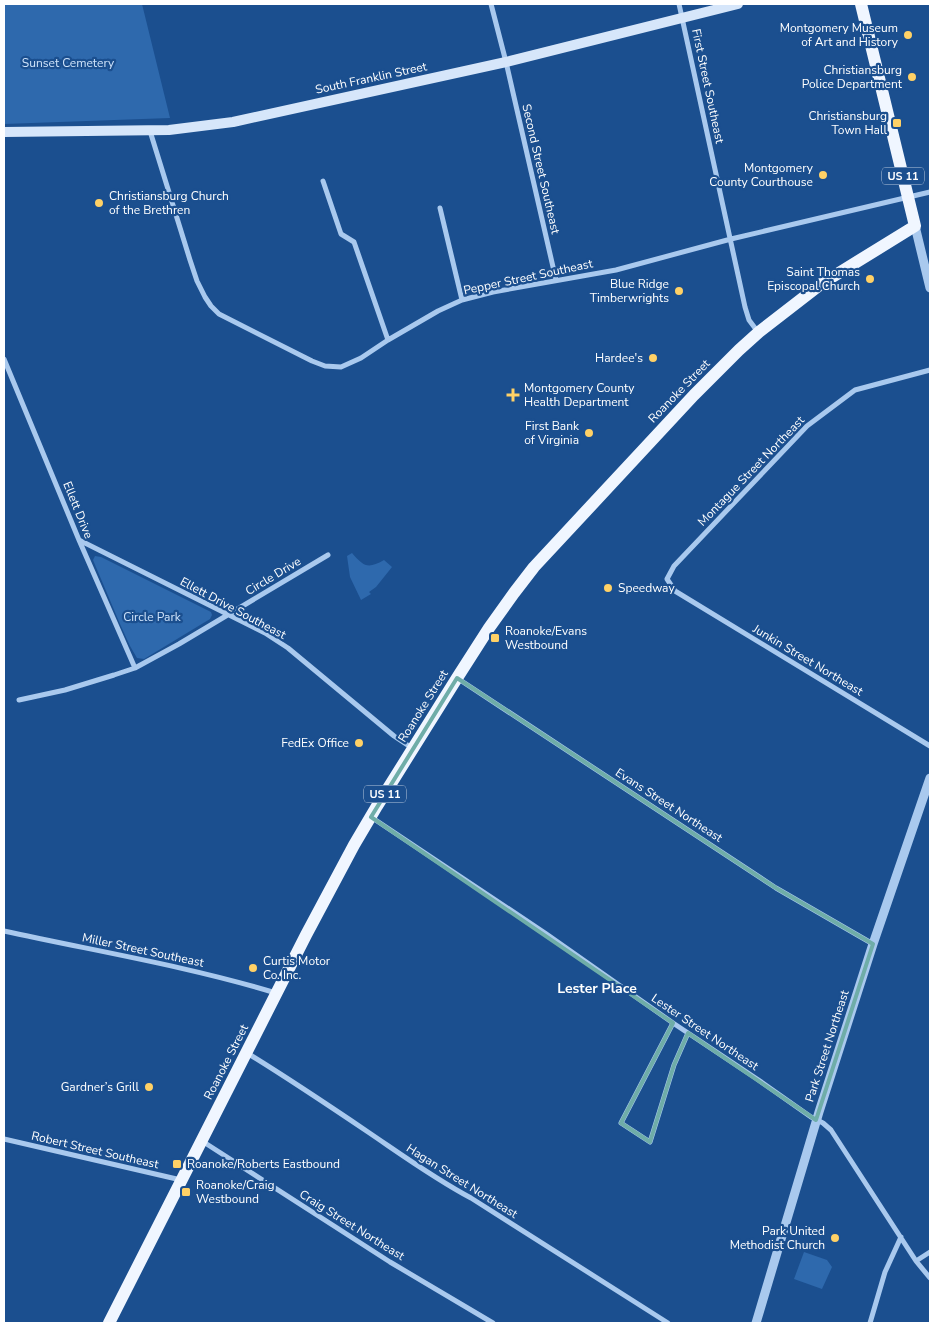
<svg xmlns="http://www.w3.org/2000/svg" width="934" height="1327" font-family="'Nunito Sans',sans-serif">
<rect width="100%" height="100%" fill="#1b4f8f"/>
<path fill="#2e69ad" d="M4 4H142L170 118 4 124Z
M352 553C364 567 368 569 384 560L392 567 376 587 369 592 371 594 361 600 350 577 347 556Z
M95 556 101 557 211 612 212 615 210 619 149 656 144 659 137 658 130 646 120 624 93 560Z
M804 1252 827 1260 832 1267 822 1289 794 1279Z"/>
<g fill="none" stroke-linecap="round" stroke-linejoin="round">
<path stroke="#a9c9ee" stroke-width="5" d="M491 4 506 62 556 280
M679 4 745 307 749 320 758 332
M150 131 190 260 197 281 205 297 211 306 219 314 312 361 325 366 341 367 361 358 388 340 438 311 462 300 493 292 616 270 731 239 930 192
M323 181 341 234 354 242 388 340
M440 208 462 300
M4 359 79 540 135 668
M930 370 855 390 807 426 674 566 667 579 675 591 930 746
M79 540 265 633 288 648 394 736 412 748
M457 678 776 888 873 944
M19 700 65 690 114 675 135 668 179 644 328 555
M371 817 545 933 673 1023 757 1079 811 1117 823 1123 831 1130 916 1261 930 1278
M4 931C95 951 187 966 276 993
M673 1023 621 1123 650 1142 674 1065 688 1033
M247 1053C288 1078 328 1105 368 1132 402 1155 435 1179 471 1198L668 1323
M4 1139 181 1180
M202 1141 390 1262 493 1323
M916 1261 930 1252
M870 1323 885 1272 901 1237"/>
<path stroke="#a9c9ee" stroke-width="9" d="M915 226 930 288
M756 1323 819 1112 873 944 930 778"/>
<path stroke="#d6e6fa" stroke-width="10" d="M4 132 169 130 233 122 506 62 738 4"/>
<path stroke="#f0f6ff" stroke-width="12" d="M109 1323 306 935 354 845 377 806 457 678 489 628 514 593 534 567 641 452 694 395 739 350 759 332 821 284 915 226 861 4"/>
</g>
<path fill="none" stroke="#6fada8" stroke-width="4" stroke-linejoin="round" d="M457 678 776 888 873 944 816 1120 688 1033 674 1065 650 1142 621 1123 673 1023 371 817Z"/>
<g fill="#ffd166" stroke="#1b4f8f" stroke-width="2">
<circle cx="908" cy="35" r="5"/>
<circle cx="912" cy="77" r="5"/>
<rect x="892" y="118" width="10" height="10" rx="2.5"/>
<circle cx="823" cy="175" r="5"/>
<circle cx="99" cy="203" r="5"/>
<circle cx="870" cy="279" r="5"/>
<circle cx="679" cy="291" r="5"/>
<circle cx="653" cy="358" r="5"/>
<path d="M510.5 387.5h5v5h5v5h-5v5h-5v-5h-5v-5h5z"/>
<circle cx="589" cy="433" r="5"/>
<circle cx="608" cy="588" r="5"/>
<rect x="490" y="633" width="10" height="10" rx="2.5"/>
<circle cx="359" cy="743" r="5"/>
<circle cx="253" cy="968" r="5"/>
<circle cx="149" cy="1087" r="5"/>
<rect x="172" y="1159" width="10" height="10" rx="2.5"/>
<rect x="181" y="1187" width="10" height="10" rx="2.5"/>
<circle cx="835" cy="1238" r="5"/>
</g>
<g text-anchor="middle" stroke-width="4.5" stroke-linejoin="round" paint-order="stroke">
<g fill="#1b4f8f" stroke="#bbcadd" stroke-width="1">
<rect x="882" y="167.5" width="42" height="17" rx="4"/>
<rect x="364" y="785.5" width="42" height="17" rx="4"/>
</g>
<g font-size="11" font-weight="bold" fill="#fff">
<text x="903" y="180">US 11</text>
<text x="385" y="798">US 11</text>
</g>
<g font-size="12" fill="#fff" stroke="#1b4f8f" text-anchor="end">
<text x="898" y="32">Montgomery Museum<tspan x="898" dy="14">of Art and History</tspan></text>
<text x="902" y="74">Christiansburg<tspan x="902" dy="14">Police Department</tspan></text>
<text x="887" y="120">Christiansburg<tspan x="887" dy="14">Town Hall</tspan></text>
<text x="813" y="172">Montgomery<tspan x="813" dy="14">County Courthouse</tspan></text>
<text x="109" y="200" text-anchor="start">Christiansburg Church<tspan x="109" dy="14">of the Brethren</tspan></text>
<text x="860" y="276">Saint Thomas<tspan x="860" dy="14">Episcopal Church</tspan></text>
<text x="669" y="288">Blue Ridge<tspan x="669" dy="14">Timberwrights</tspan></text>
<text x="643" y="362">Hardee's</text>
<text x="524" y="392" text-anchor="start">Montgomery County<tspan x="524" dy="14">Health Department</tspan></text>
<text x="579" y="430">First Bank<tspan x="579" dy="14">of Virginia</tspan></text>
<text x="618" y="592" text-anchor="start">Speedway</text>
<text x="505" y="635" text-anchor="start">Roanoke/Evans<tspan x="505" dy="14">Westbound</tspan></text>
<text x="349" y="747">FedEx Office</text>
<text x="263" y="965" text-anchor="start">Curtis Motor<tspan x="263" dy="14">Co. Inc.</tspan></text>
<text x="139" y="1091">Gardner’s Grill</text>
<text x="187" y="1168" text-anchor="start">Roanoke/Roberts Eastbound</text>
<text x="196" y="1189" text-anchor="start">Roanoke/Craig<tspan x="196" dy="14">Westbound</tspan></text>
<text x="825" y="1235">Park United<tspan x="825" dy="14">Methodist Church</tspan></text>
</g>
<g font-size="12" fill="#cfe3fa" stroke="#1b4f8f">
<text x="68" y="67">Sunset Cemetery</text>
<text x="152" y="621">Circle Park</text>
</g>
<g font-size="12" fill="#fff" stroke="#1b4f8f">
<text transform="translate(371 78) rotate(-12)" y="4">South Franklin Street</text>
<text transform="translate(708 86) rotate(78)" y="4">First Street Southeast</text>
<text transform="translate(541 169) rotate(77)" y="4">Second Street Southeast</text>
<text transform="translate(528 277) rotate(-12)" y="4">Pepper Street Southeast</text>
<text transform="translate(679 391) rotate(-46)" y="4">Roanoke Street</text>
<text transform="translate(751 471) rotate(-46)" y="4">Montague Street Northeast</text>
<text transform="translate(78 510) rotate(68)" y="4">Ellett Drive</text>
<text transform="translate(273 576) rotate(-31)" y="4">Circle Drive</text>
<text transform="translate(233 608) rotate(28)" y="4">Ellett Drive Southeast</text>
<text transform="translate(808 660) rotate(31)" y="4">Junkin Street Northeast</text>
<text transform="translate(423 706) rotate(-58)" y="4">Roanoke Street</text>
<text transform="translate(669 805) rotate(33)" y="4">Evans Street Northeast</text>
<text transform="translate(143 950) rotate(12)" y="4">Miller Street Southeast</text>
<text transform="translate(705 1032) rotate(34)" y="4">Lester Street Northeast</text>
<text transform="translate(827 1046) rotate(-72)" y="4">Park Street Northeast</text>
<text transform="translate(226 1062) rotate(-63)" y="4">Roanoke Street</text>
<text transform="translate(95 1150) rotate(13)" y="4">Robert Street Southeast</text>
<text transform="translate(462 1181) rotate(32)" y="4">Hagan Street Northeast</text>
<text transform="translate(352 1225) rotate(32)" y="4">Craig Street Northeast</text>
</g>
<g font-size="14" font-weight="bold" fill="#fff" stroke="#1b4f8f">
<text x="597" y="993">Lester Place</text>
</g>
</g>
<rect width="934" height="1327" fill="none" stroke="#ffffff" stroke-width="10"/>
</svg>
